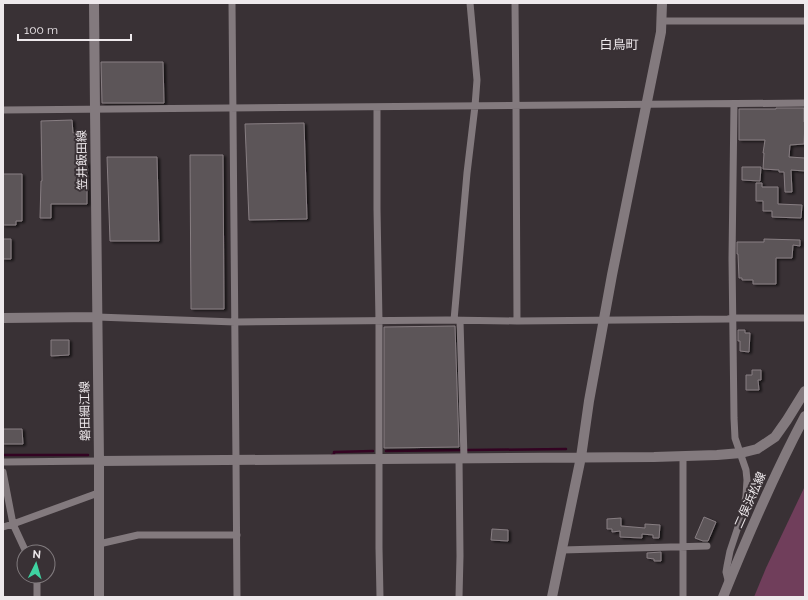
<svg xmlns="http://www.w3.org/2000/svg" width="808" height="600" font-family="Raleway,'Noto Sans JP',sans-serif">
<defs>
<filter id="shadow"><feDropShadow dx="2.5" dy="1.5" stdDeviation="1" flood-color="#0009"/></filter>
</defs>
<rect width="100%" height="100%" fill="#393135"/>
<path fill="#703e5b" d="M805 486V597H754L766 568Z"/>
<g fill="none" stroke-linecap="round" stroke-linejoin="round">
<path stroke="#330322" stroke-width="2.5" d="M386 451 566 449
M3 455H88
M332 455H334V452L373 451"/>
</g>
<path fill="#5c5458" stroke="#877e82" filter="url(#shadow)" d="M101 62H163L164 103H102Z
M776 108H804V122H805L804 144 790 145 789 157 805 158V171L791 170 792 192H785L784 172H779V170L763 169 764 153H763L765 140H739V109H776Z
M72 120 73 133H75L76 163H87V204H51V218H40L41 181H42L41 121Z
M304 123 307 219 249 220 245 124Z
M190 155H223L224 309H191Z
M107 157H157L159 241H110Z
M742 167H761L760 181 742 180Z
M3 174H22V221H16V225H3Z
M756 183H762V187H778V204L802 205 801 218 772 217V211H763V201H756Z
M3 239H11V259H3Z
M764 239 800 240V246L793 245 792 258H776V284H753V280H742V278H739L738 254H737V242H764Z
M455 326 459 447 384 448V327Z
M738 330H745V333H750L749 352 740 351V341H738Z
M51 340H69V355L51 356Z
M752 370H761V380H758L759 390H746V375H752Z
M3 429H22L23 444H3Z
M704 517 716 522 708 541H703L695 538Z
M621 518V526L645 528V524L660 525 659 538H653V535L642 534V538L620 537V531L612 532V529H607V519Z
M492 529 508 530V541L491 540Z
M661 552V561H654V559L647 558V553Z"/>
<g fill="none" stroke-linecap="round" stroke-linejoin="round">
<path stroke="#837a7e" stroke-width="7" d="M232 3 236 461 237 597
M515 3 516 106 517 321
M662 21H805
M377 107V209L379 321V548L380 597
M3 110 805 103
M97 317 235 322 447 320 517 321 728 319 733 318H805
M454 320 467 173 475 106 477 80 470 3
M460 321 464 458
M459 458 460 556 459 597
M3 462 99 461
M3 472 13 524 26 552
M3 527 13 524 98 493
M99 544 138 535H237
M562 550 707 546
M35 576 37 582V597
M729 584 726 572 727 566 730 551 742 515 746 496 747 480 746 470 735 438 734 418 732 259 734 104
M683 597V456"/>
<path stroke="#837a7e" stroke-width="10" d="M94 3 95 109 99 461V597
M3 318 97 317
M99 461 654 457 717 455 741 453 757 449 775 437 787 420 805 391
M552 597 581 457 589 401 612 275 661 32 662 3
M723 597C748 535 774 474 805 416"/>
</g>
<g text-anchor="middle" stroke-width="4" stroke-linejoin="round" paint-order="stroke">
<g font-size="12" fill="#eee9ec" stroke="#393135">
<text transform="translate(82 160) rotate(-91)" y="4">笠井飯田線</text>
<text transform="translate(85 411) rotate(-91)" y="4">磐田細江線</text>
<text transform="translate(750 500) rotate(-66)" y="4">二俣浜松線</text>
</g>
<g font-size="13" fill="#eee9ec" stroke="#393135">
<text x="619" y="49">白鳥町</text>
</g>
</g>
<rect width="808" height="600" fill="none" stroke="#eee9ec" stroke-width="8"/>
<g transform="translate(36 564) rotate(5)"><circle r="19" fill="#393135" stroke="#817b7e"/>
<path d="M0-3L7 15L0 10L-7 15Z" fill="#3fd4a2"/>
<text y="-6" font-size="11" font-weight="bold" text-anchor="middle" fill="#eee9ec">N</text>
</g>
<path d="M18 34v6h113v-6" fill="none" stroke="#eee9ec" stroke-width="2"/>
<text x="24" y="34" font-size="12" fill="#eee9ec" stroke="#393135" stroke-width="3" paint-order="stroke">100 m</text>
</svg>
